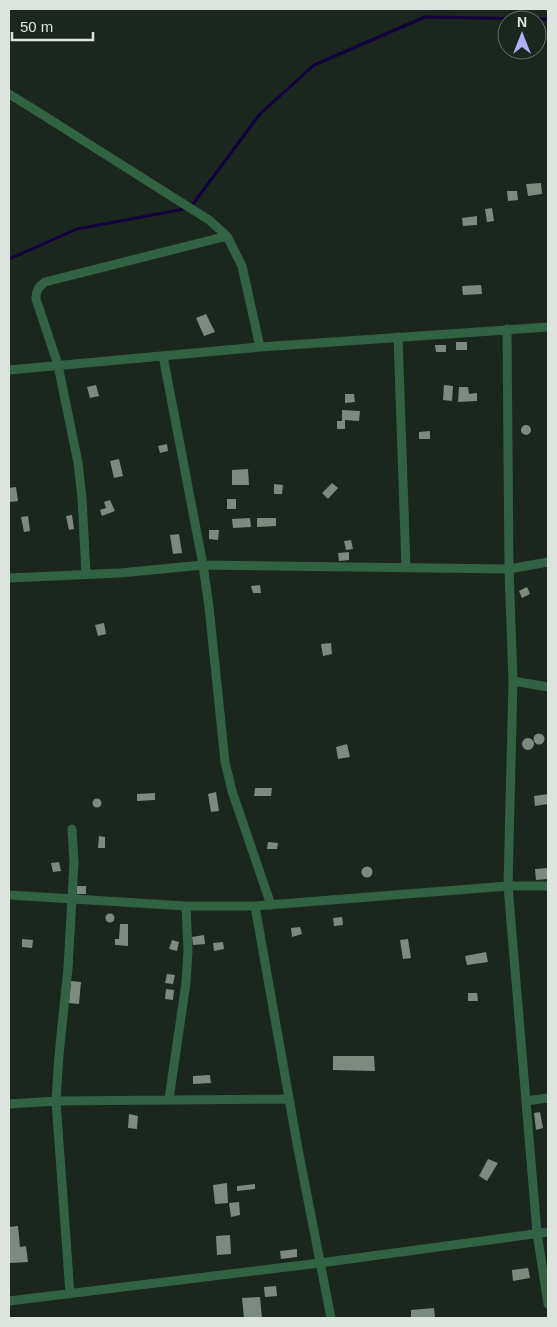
<svg xmlns="http://www.w3.org/2000/svg" width="557" height="1327" font-family="Arial,sans-serif">
<rect width="100%" height="100%" fill="#1b261e"/>
<g fill="none" stroke-linecap="round" stroke-linejoin="round">
<path stroke="#140142" stroke-width="3" d="M9 259 77 229 190 208 260 114 314 65 425 17 548 19"/>
</g>
<path fill="#7d8a80" d="M541 183 542 194 528 196 526 184Z
M507 191H517L518 200 508 201Z
M492 208 494 221 487 222 485 209Z
M477 216V225L463 226 462 218Z
M481 285 482 294 463 295 462 286Z
M206 314 215 332 204 336 196 318Z
M456 342H467V350H456Z
M435 345H446V352H436Z
M96 385 99 396 90 398 87 387Z
M444 385 453 386 452 401 443 400Z
M459 387H468L469 394 477 393V401L458 402Z
M345 394H354L355 402 345 403Z
M342 410 360 411 359 421 345 420V429H337V421H342Z
M521 430a5 5 0 1 1 10 0a5 5 0 1 1-10 0Z
M430 431V439H419V432Z
M167 444 168 451 160 453 158 446Z
M119 459 123 476 114 478 110 461Z
M248 469 249 485H232V470Z
M332 483 338 488 328 499 322 493Z
M274 484 283 485 282 494H274Z
M16 487 18 501 10 502 9 488Z
M227 499H236V509H227Z
M110 500 115 511 102 516 100 510 106 508 104 502Z
M72 515 74 529 69 530 66 516Z
M28 516 30 531 24 532 21 517Z
M250 518 251 527 233 528 232 519Z
M257 518H276V526L257 527Z
M209 530H219L218 540 209 539Z
M179 534 182 553 173 554 170 535Z
M351 540 353 549 346 550 344 541Z
M349 552V560L339 561 338 553Z
M260 585 261 593H253L251 586Z
M527 587 530 594 522 598 519 591Z
M104 623 106 634 98 636 95 625Z
M331 643 332 654 323 656 321 644Z
M533.5 739a5.5 5.5 0 1 1 11 0a5.5 5.5 0 1 1-11 0Z
M522 744a6 6 0 1 1 12 0a6 6 0 1 1-12 0Z
M347 744 350 757 338 759 336 747Z
M255 788H272L271 796H254Z
M216 792 219 811 211 812 208 794Z
M155 793V800L137 801V794Z
M548 794V804L535 806 534 796Z
M92.5 803a4.5 4.5 0 1 1 9 0a4.5 4.5 0 1 1-9 0Z
M99 836 105 837V848H98Z
M268 842 278 843 277 849H267Z
M59 862 61 871 53 872 51 863Z
M361.5 872a5.5 5.5 0 1 1 11 0a5.5 5.5 0 1 1-11 0Z
M548 868V879L536 880 535 869Z
M77 886H86V894H77Z
M105.5 918a4.5 4.5 0 1 1 9 0a4.5 4.5 0 1 1-9 0Z
M342 917 343 925 334 926 333 918Z
M120 924H128V946L115 945V939H119Z
M300 927 302 934 292 937 291 928Z
M204 935 205 944 193 945 192 937Z
M22 939 33 940 32 948 22 947Z
M408 939 411 958 403 959 400 940Z
M172 940 179 942 177 951 169 949Z
M223 942 224 949 214 951 213 943Z
M486 952 488 962 467 965 465 956Z
M167 974 175 975 173 984 165 983Z
M71 981 81 982 79 1004 69 1003Z
M166 989 174 990 173 1000 165 999Z
M468 993H477L478 1001H468Z
M333 1056H374L375 1071 333 1070Z
M210 1075 211 1083 193 1084V1076Z
M540 1112 543 1128 536 1130 534 1113Z
M129 1114 138 1116 137 1129 128 1128Z
M488 1159 498 1163 487 1181 479 1176Z
M227 1183 228 1203 215 1204 213 1185Z
M255 1184V1189L237 1191V1186Z
M239 1202 240 1215 231 1217 229 1203Z
M18 1226 20 1247 26 1246 28 1262 9 1263V1227Z
M230 1235 231 1254 217 1255 216 1236Z
M297 1249V1257L281 1259 280 1251Z
M528 1268 530 1278 513 1281 512 1270Z
M276 1286 277 1296 265 1297 264 1287Z
M260 1297 262 1318H244L242 1298Z
M434 1308 435 1318H411V1310Z"/>
<g fill="none" stroke-linecap="round" stroke-linejoin="round">
<path stroke="#316343" stroke-width="9" d="M9 94 35 110 209 220 227 236 242 266 260 347
M507 329 509 569 513 681 508 886 537 1233 548 1304
M398 337 406 567
M163 356 203 565 209 607 225 762 232 791 271 905
M9 370 260 347 548 327
M86 574 82 498 78 463 58 365 36 299C36 291 38 287 45 282L227 236
M9 578 120 573 203 565 509 569 548 562
M513 681 548 687
M9 895 186 906H255L508 886H548
M255 906 298 1149 331 1318
M169 1099 186 983 188 951 186 906
M526 1101 548 1098
M9 1104 56 1101 289 1099
M70 1294 56 1101 59 1055 68 968 74 863 72 829
M9 1301 320 1263 548 1232"/>
</g>
<rect width="557" height="1327" fill="none" stroke="#dde4df" stroke-width="20"/>
<g transform="translate(522 35)"><circle r="24" fill="#1b261e" stroke="#69726b"/>
<path d="M0-4L9 19L0 12L-9 19Z" fill="#afaefa"/>
<text y="-8" font-size="14" font-weight="bold" text-anchor="middle" fill="#dde4df">N</text>
</g>
<path d="M12 32v8h81v-8" fill="none" stroke="#dde4df" stroke-width="2.5"/>
<text x="20" y="32" font-size="15" fill="#dde4df" stroke="#1b261e" stroke-width="4" paint-order="stroke">50 m</text>
</svg>
